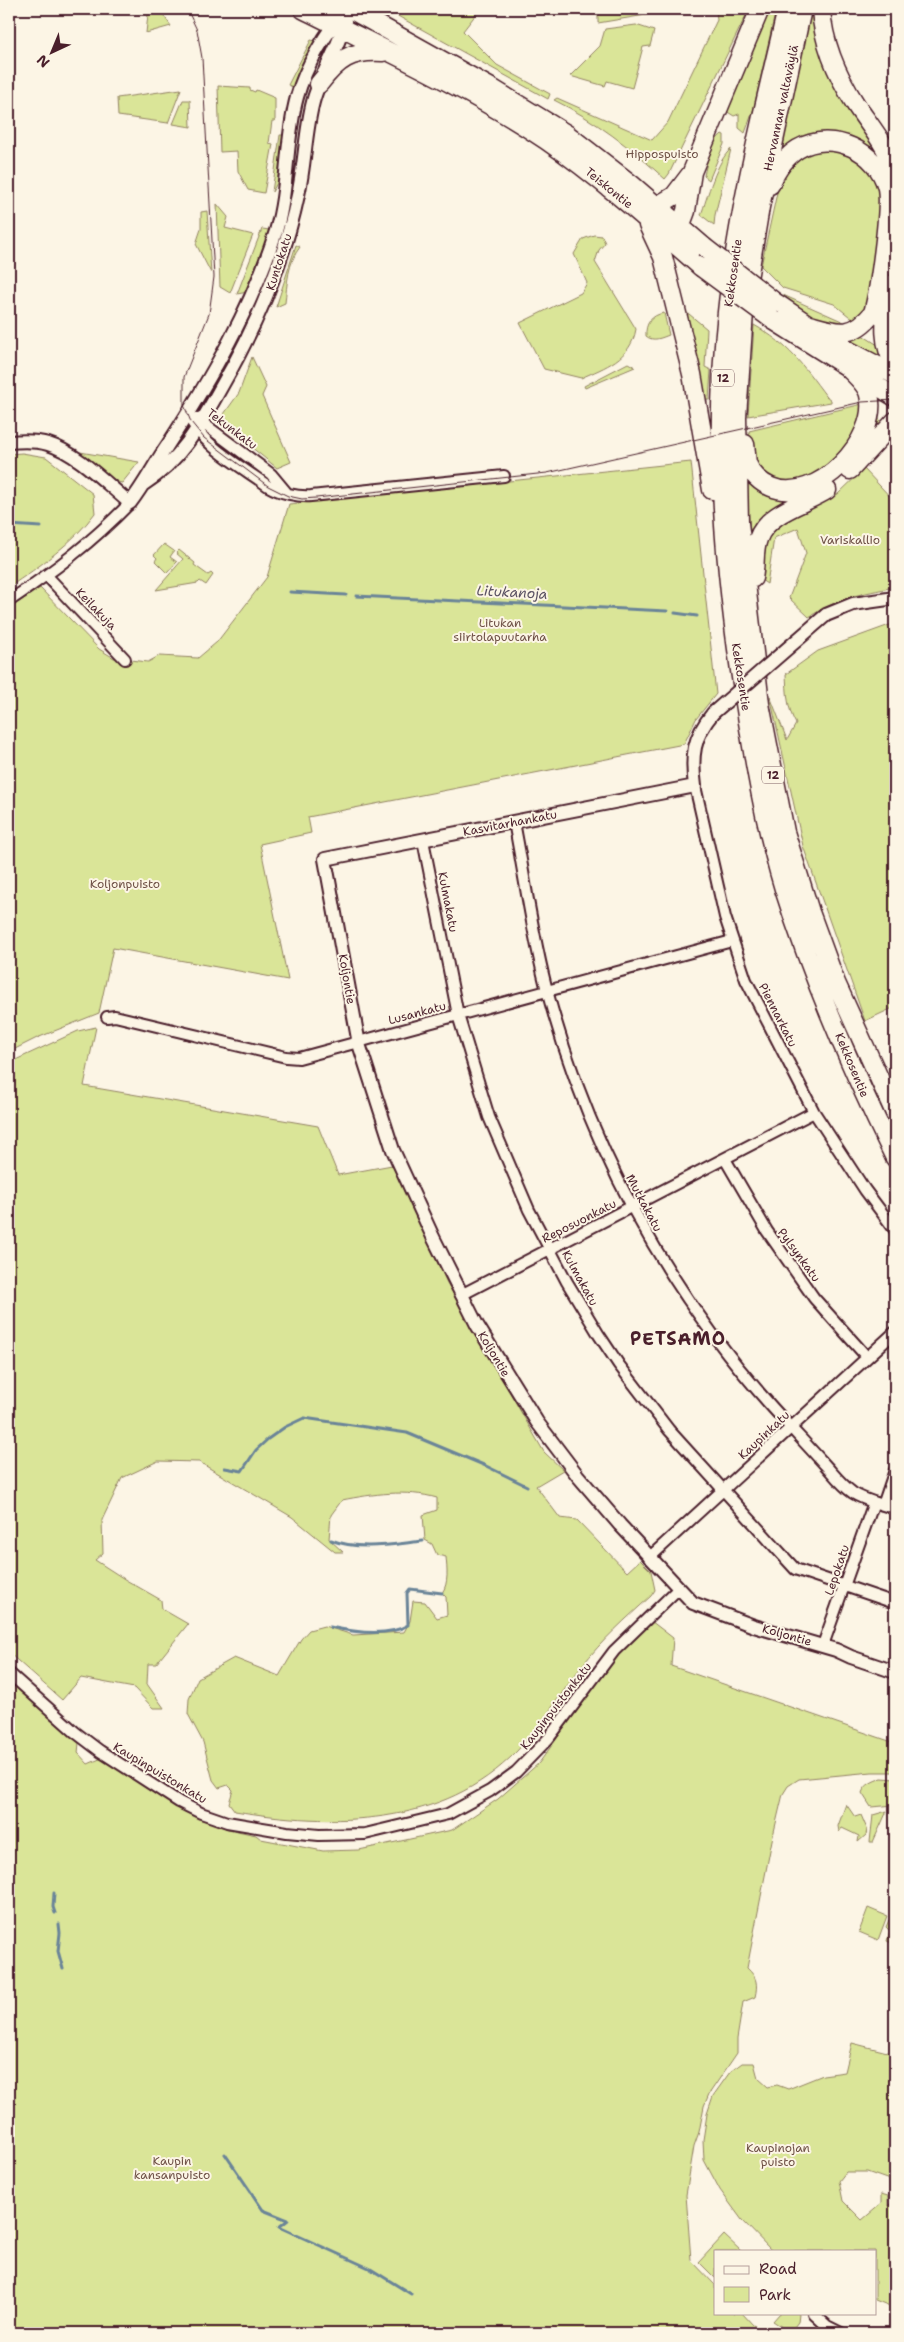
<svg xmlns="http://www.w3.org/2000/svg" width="904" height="2342" font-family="'Shantell Sans',sans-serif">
<rect width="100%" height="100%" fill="#fcf5e5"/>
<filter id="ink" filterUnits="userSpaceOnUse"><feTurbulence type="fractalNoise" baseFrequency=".02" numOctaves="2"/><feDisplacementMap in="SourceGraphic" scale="10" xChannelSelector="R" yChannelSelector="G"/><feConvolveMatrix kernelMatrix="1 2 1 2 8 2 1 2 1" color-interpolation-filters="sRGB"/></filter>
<g filter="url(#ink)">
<path fill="#dae598" stroke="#928262" d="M146 9H159L171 26 146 33 148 15Z
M385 9H480L463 31 497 65 550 94 548 99Z
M598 9H681L598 23Z
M716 9H749L669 174 665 179C631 148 595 120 554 100L557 98 652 140 668 122 717 20Z
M766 9H776L753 111 745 133 739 128V114L734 116 726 111Z
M810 9H815L894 181 848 138 776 165Z
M636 25 654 31 650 46 643 47 632 88 607 81 605 86 570 76 600 46 605 29Z
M311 40 315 41V44L293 87 288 85Z
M218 86 250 88V90L255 92 256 90 275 98V121H272L269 143 273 144 264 193 248 190 238 171 237 151 220 152Z
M181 89 168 123 118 116 117 98Z
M183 100H190L191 127 173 124Z
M722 134 724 135V144L709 180 704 176C707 162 710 143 722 134Z
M280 135H284L277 183 272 192Z
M824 147 858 156 881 186 870 307 855 321 834 304 783 288 761 266 780 179 798 157Z
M731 149 715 215 714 225 701 215C707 198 717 160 731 149Z
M217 204 228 217 225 228 253 235 230 293 220 287Z
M207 211 211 273 196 244 201 229V212Z
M262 229 270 230 248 292 237 294Z
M594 235 602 236 605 243 599 250 595 262 636 329C631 359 605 367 581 378L544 369 520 323 581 293 587 283 574 254 583 239Z
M296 245 300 247C288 262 287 284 285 303L276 307Z
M783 295 844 322 848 326 820 322Z
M664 313 669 335C661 338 653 342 646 336 645 324 651 315 664 313Z
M689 314 707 329 705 367 711 370 709 400H705L683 315Z
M754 325C789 345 802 364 826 396L831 400V402L748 416Z
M859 333 881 347 885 364 842 339Z
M252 357 266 387 262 396 291 462 277 468 219 421 239 393Z
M628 363 635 367 585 388 584 386Z
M867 403 853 439 831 465 796 485 777 482 762 474 751 453 749 431Z
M873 415 884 423 849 464 826 486 780 509 750 533 746 481 751 479C797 528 859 461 873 415Z
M80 452 139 462 122 483 118 482 78 455Z
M22 453 46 457 93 494 95 513C73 543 40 566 9 587V454Z
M691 462 716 694 696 719 684 744 308 817 311 833 260 844 288 980 113 948 99 1013 37 1038 9 1052V609L40 588 99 649 114 658 148 662 159 656 198 658 217 642 267 577 289 504Z
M864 469 895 502V587C860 594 840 597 809 617L789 598 806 553 798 528 774 538 767 584 761 580 767 538 790 518 838 494Z
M164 544 174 551 170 557 177 562 167 573 155 561 157 558 154 555Z
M179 550 195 563 194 565 208 575 211 573 213 575 206 585 200 581 198 583 156 590 183 559 176 553Z
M895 623V1007L865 1021 803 846 770 696 787 740 796 724C787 708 787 693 786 674L818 651Z
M96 1027 84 1086 318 1126 338 1175 392 1165 447 1283 544 1452 563 1470 536 1486 560 1518 577 1520 627 1572 640 1560 651 1571 655 1590 651 1596C627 1618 602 1640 582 1666 560 1694 542 1725 517 1751 443 1828 333 1827 235 1811L229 1803 233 1790 228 1785 219 1788 213 1780 203 1742 188 1714 189 1699 198 1678 234 1658 279 1676 301 1639 309 1630 324 1626 353 1635 404 1632 410 1621 413 1601 425 1602 437 1618 447 1615 446 1597 442 1593C449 1583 447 1569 446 1557L437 1555 432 1544 425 1540 423 1515 437 1510V1498C406 1489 373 1494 342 1500L331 1515 329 1539 343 1552H335L292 1517 199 1462 158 1461 122 1478 102 1520 103 1553 95 1560 126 1580 161 1600 162 1609 188 1624 156 1664H148L147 1684 164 1708H153L134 1688 81 1678 62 1700 9 1653V1063L78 1031Z
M651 1621 673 1638 671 1666 895 1743V1772H872L799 1779 788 1786 783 1794 772 1840 747 1968C757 1977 758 1984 755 1997L743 2002 737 2039V2053L709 2094 704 2106 699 2132 694 2146 686 2195 691 2260 715 2285V2313H742L753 2325 768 2333H9V1681L79 1743 78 1753 88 1764 102 1758 190 1813 228 1829 256 1835 261 1839 323 1851 359 1850 452 1830 498 1799 539 1763 616 1657Z
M882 1778 895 1779V1805L871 1807 862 1793C865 1784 874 1781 882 1778Z
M846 1804 855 1817 861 1815 867 1829 866 1835 858 1842 859 1836 842 1828 839 1832 838 1826Z
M887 1811 873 1842H870L873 1815Z
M868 1908 887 1916 878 1940 859 1932Z
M889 1920 895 1921 894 1944 887 1941 890 1931 886 1927Z
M852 2043 895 2054V2182L867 2172H846L839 2181 843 2201 862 2220 881 2204V2194L888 2196V2206L895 2199V2308L875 2300V2251H772L742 2220 720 2190 704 2160 703 2140 707 2114 713 2096 730 2072 742 2063H754L758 2078 768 2087 777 2085 788 2089 823 2075 845 2072Z
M724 2235 741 2251H715V2278L699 2262Z
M780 2313H799L798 2322 794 2327H782L773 2321Z"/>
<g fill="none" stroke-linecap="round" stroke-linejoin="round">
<path stroke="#6a8498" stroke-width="3" d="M9 525 41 527
M290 592 346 595
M356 596 667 611
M675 613 697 616
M225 1468 242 1471 256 1450 268 1439 285 1427 304 1418 407 1433 486 1466 527 1486
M331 1540C359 1551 394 1544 423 1541
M330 1627C353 1632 388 1637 408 1625L407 1593 410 1589 442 1593
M54 1893 53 1907 55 1913
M59 1924 60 1933 58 1951 63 1969
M225 2154 263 2210 288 2220 279 2227 369 2268 411 2294"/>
<defs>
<path id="minor" d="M188 415C203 447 241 466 268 486 280 493 298 497 311 496L504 476
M196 418 271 474 286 492
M47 576 125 659
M9 601C54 571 92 542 130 503
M695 786 725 917 746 980 814 1112 865 1190 895 1230
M514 822C525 878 533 940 548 994 590 1148 666 1288 772 1407 790 1427 809 1447 827 1467 835 1476 843 1486 853 1493 865 1501 882 1504 895 1509
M423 840 458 1015 489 1117 529 1210 567 1282 599 1335 619 1365 669 1430 795 1569 895 1603
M107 1017 115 1016 286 1057 299 1058 732 941
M725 1159 767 1231 814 1298 866 1356
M461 1295 814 1112
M883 1505 895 1470
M649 1558 895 1332
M823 1645 874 1502
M9 1673 75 1732 100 1751 179 1802 201 1813 227 1822 287 1832 319 1835 365 1834 448 1814 490 1791 516 1772 548 1739 614 1651 678 1589
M814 2314 827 2326 841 2333"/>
<path id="tertiary" d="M9 442C21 441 35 440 48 444 76 452 107 484 130 503 144 485 154 465 167 446 211 378 252 308 276 231 289 187 285 140 297 97 305 67 327 30 347 9
M144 484C180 461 199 427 219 391 255 329 283 266 298 195 305 165 305 132 313 102 320 74 339 49 345 21
M826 615 853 604 895 598
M713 713C693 737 691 756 695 786L325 859 359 1044 393 1150 433 1237 477 1325 537 1422 578 1476 620 1525 693 1603 754 1626 836 1650 851 1657 895 1672"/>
<path id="trunk" d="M303 9C385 50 470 89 546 140 601 178 651 223 701 267
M350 9 493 89 568 135 631 184 704 247
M787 9C764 109 738 209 727 312 713 441 724 569 744 697 754 761 765 826 784 889 813 981 852 1071 895 1158
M802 9 760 207 745 297 737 417 739 523 760 704 785 832 810 912 836 983 895 1113
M821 9C823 43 838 77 856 105 871 128 889 147 895 174
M319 84C338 59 351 50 383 52
M770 185C776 171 785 157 798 149 832 129 878 151 887 188 891 208 879 292 873 313 852 339 838 333 810 325
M657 206 674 196 690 175
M648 225 663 257 692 374 712 490
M677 235 686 211 692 172 760 9
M889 285C887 310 879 342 895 364
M776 303 842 347 895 375
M773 320 895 397
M745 444C746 450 746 457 747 463 751 474 761 483 771 487 816 506 880 439 869 395 867 385 855 375 848 368
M850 470 895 421
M753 578C756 565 753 552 758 539 767 512 805 504 827 490"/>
</defs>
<use href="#minor" stroke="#4a1f2b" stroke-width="14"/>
<use href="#tertiary" stroke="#4a1f2b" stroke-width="16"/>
<use href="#trunk" stroke="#4a1f2b" stroke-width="21"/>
<use href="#minor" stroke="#fcf5e5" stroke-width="10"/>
<use href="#tertiary" stroke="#fcf5e5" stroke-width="12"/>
<use href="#trunk" stroke="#fcf5e5" stroke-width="18"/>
<path stroke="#4a1f2b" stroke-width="1" d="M187 9 197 30 202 58 214 277 209 314 184 377V405L191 422 204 438 268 486 288 496 302 499 316 498 547 473 862 402 895 400"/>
<defs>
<path id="tertiary-bridge" d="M713 713 826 615"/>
<path id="trunk-bridge" d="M704 247 776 303
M701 267 773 320"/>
</defs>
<use href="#tertiary-bridge" stroke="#4a1f2b" stroke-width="16" stroke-linecap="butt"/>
<use href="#trunk-bridge" stroke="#4a1f2b" stroke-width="21" stroke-linecap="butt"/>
<use href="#tertiary-bridge" stroke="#fcf5e5" stroke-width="12"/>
<use href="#trunk-bridge" stroke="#fcf5e5" stroke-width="18"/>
</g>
</g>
<g text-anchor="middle" stroke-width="4" stroke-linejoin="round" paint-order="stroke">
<g fill="#fcf5e5" stroke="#7f5f63" stroke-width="1">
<rect x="712" y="369.5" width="22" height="17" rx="4"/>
<rect x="762" y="766.5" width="22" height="17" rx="4"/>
</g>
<g font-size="11" font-weight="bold" fill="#4a1f2b">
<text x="723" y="382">12</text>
<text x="773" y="779">12</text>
</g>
<g font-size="12" fill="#4a1f2b" stroke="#fcf5e5">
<text transform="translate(781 108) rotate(-78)" y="4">Hervannan valtaväylä</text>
<text transform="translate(609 188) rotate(39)" y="4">Teiskontie</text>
<text transform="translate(279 262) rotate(-72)" y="4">Kuntokatu</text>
<text transform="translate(733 273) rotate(-82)" y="4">Kekkosentie</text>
<text transform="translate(232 429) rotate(37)" y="4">Tekunkatu</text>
<text transform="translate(96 609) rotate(46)" y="4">Keilakuja</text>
<text transform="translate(741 677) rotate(81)" y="4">Kekkosentie</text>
<text transform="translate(510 823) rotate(-11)" y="4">Kasvitarhankatu</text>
<text transform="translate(448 902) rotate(79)" y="4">Kulmakatu</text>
<text transform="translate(347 979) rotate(80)" y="4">Koljontie</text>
<text transform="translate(417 1013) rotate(-15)" y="4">Lusankatu</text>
<text transform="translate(778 1015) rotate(63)" y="4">Piennarkatu</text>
<text transform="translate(852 1065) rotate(67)" y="4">Kekkosentie</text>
<text transform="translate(644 1203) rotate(62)" y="4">Mutkakatu</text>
<text transform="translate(579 1221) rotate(-27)" y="4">Reposuonkatu</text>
<text transform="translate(799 1255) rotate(54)" y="4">Pylsynkatu</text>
<text transform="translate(580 1278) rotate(61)" y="4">Kulmakatu</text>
<text transform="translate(494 1354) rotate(59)" y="4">Koljontie</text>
<text transform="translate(764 1435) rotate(-43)" y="4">Kaupinkatu</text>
<text transform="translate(837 1570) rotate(-71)" y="4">Lepokatu</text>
<text transform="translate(787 1635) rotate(16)" y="4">Koljontie</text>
<text transform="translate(556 1706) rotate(-52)" y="4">Kaupinpuistonkatu</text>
<text transform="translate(160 1773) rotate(31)" y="4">Kaupinpuistonkatu</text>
</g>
<g font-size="12" fill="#6e5046" stroke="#fcf5e5">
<text x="662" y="158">Hippospuisto</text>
<text x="850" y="544">Variskallio</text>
<text x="500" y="627">Litukan<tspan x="500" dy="14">siirtolapuutarha</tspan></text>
<text x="125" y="888">Koljonpuisto</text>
<text x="778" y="2152">Kaupinojan<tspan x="778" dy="14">puisto</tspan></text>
<text x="172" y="2165">Kaupin<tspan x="172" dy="14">kansanpuisto</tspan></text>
</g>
<g font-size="14" font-style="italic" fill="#5a5162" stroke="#fcf5e5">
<text transform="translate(512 592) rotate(3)" y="5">Litukanoja</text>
</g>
<g font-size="18" font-weight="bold" letter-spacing="1" fill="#4a1f2b" stroke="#fcf5e5">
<text x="678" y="1345">PETSAMO</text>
</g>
</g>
<rect width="904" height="2342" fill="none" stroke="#fcf5e5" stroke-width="30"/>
<rect x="15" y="15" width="874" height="2312" fill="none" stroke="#4a1f2b" stroke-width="2" filter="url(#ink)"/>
<rect x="714" y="2250" width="162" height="65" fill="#fcf5e5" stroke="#b59f9b"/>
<rect x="724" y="2266" width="25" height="8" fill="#fcf5e5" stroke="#b59f9b"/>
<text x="759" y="2274" font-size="15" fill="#4a1f2b">Road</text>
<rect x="724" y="2287" width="25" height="15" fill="#dae598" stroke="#b59f9b"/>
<text x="759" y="2300" font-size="15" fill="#4a1f2b">Park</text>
<g transform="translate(52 52) rotate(224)" stroke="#fcf5e5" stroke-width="4" paint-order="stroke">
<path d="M0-4L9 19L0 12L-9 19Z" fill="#4a1f2b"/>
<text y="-8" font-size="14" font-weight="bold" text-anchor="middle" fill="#4a1f2b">N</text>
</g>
</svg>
